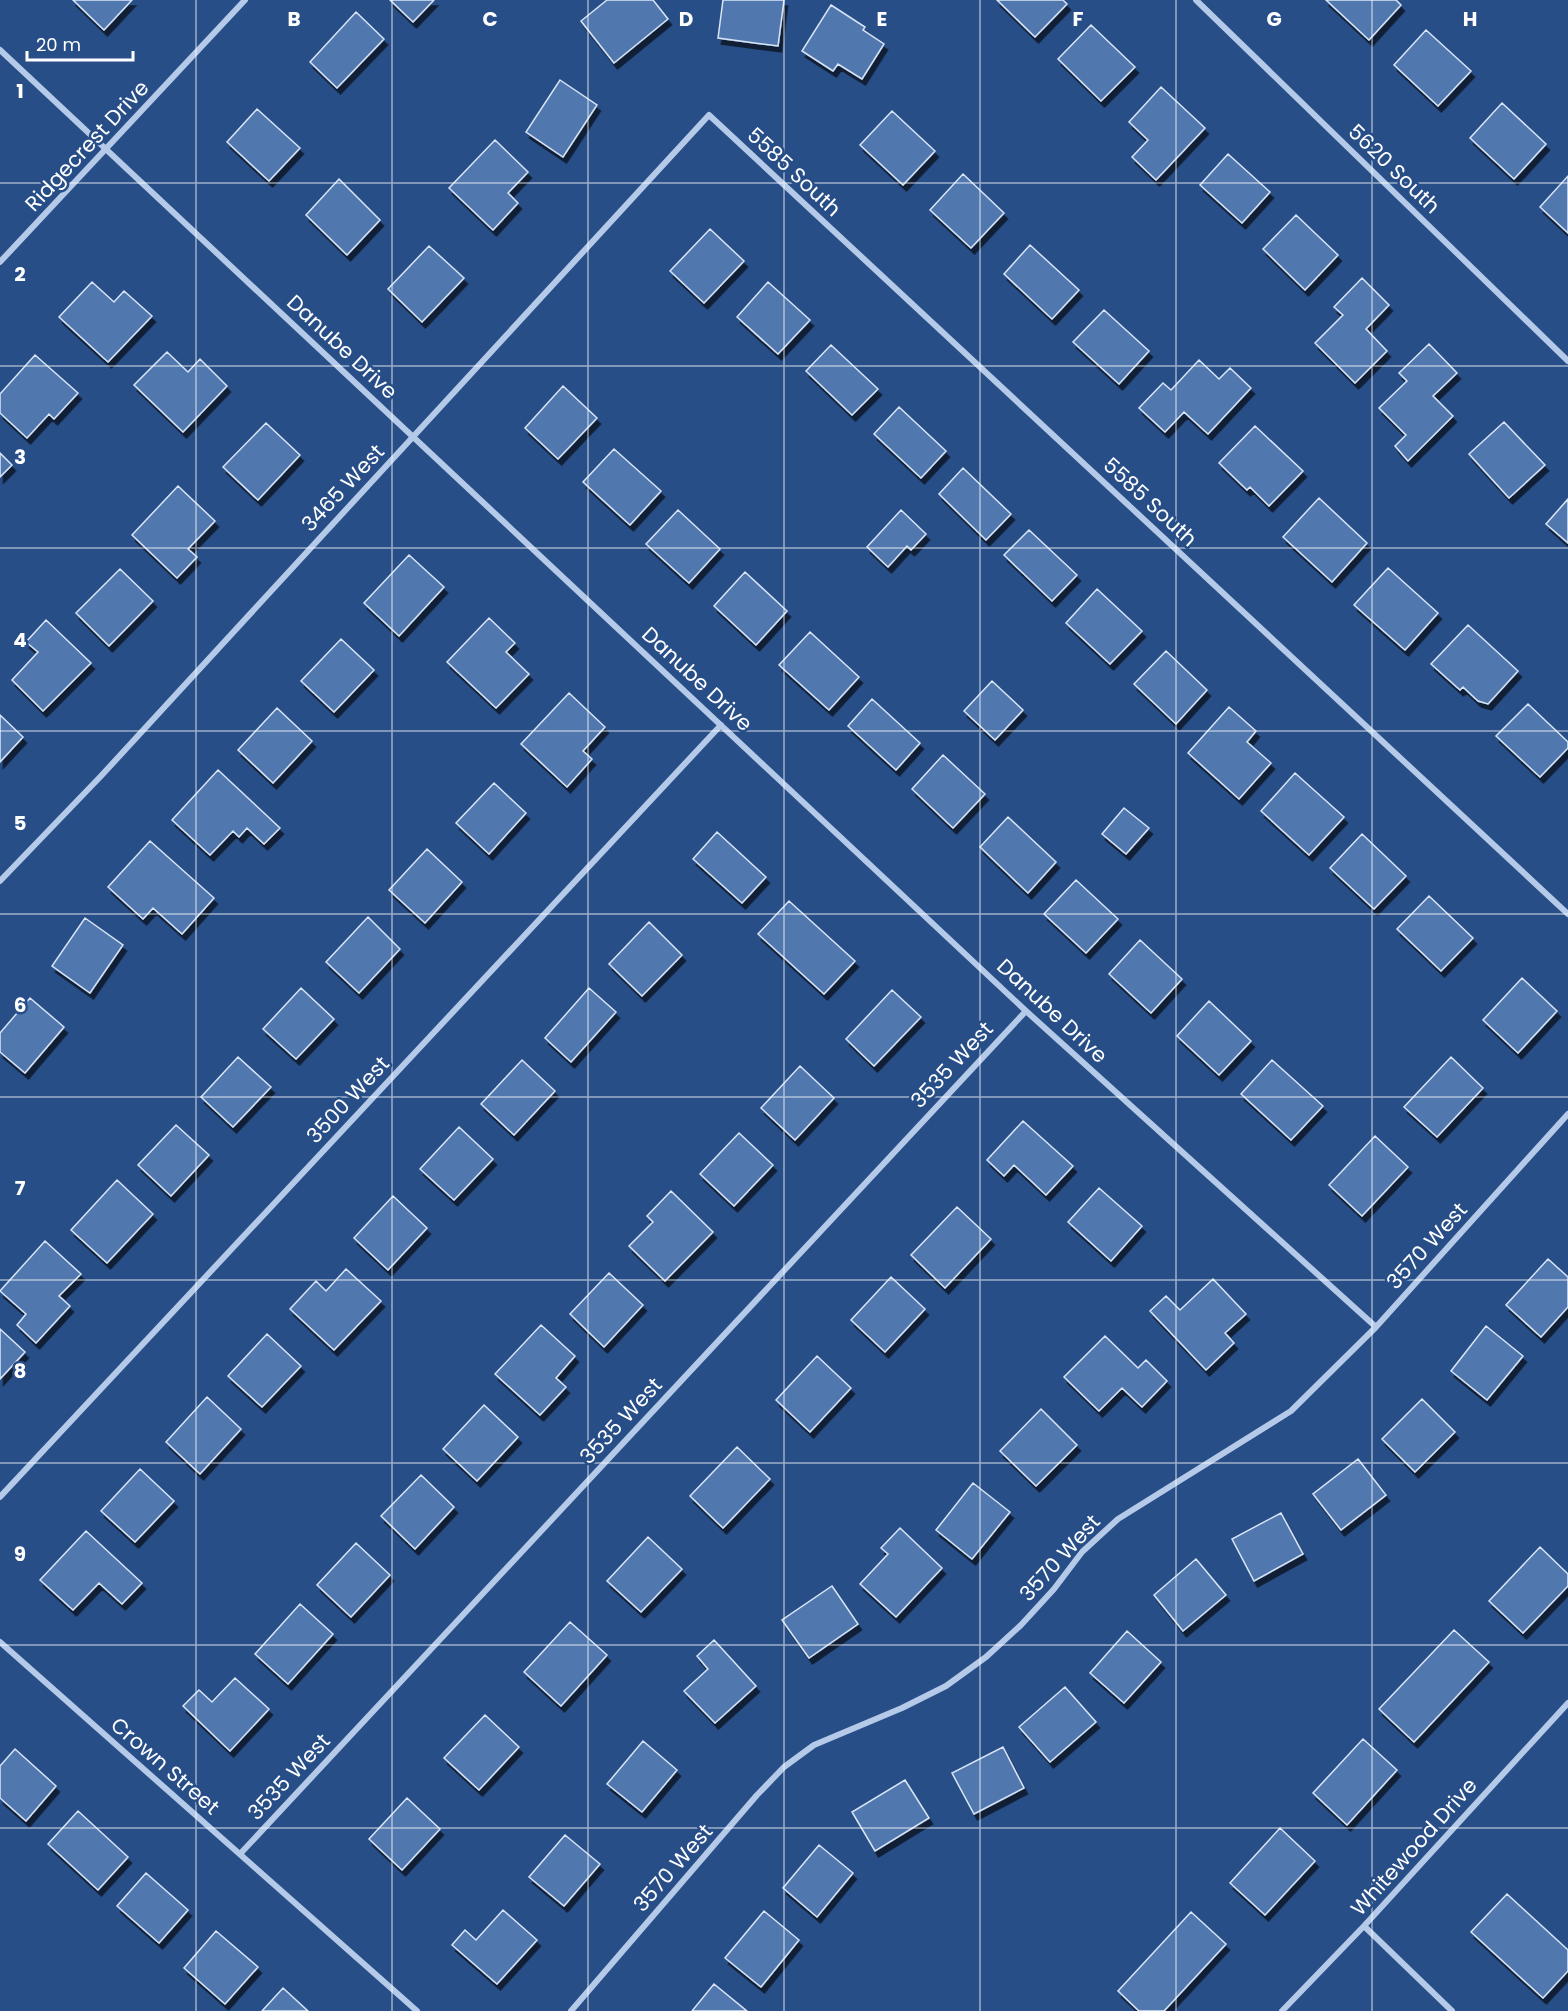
<svg xmlns="http://www.w3.org/2000/svg" width="1568" height="2011" font-family="Poppins,sans-serif">
<defs>
<filter id="shadow"><feDropShadow dx="3.5" dy="6" stdDeviation="0" flood-color="#0009"/></filter>
</defs>
<rect width="100%" height="100%" fill="#284e88"/>
<path fill="#5177af" stroke="#d8e5f7" stroke-width="1.5" filter="url(#shadow)" d="M73 0H132L104 30Z
M390 0H434L413 22Z
M607 0H653L668 19 614 63 581 21Z
M723 0H784L778 46 718 38Z
M997 0H1063L1067 4 1035 37Z
M1326 0H1396L1401 5 1369 40Z
M831 5 865 27 863 30 884 44 862 79 838 64 833 71 802 51Z
M356 12 384 39 337 88 310 62Z
M1091 25 1135 67 1101 101 1058 59Z
M1426 30 1471 71 1438 106 1394 65Z
M560 80 597 105 563 157 526 132Z
M1161 87 1205 128 1156 180 1132 157 1148 140 1129 122Z
M1502 103 1546 144 1514 179 1470 138Z
M257 109 300 148 269 181 227 142Z
M892 111 935 151 903 185 860 145Z
M495 140 528 172 508 193 518 203 493 230 449 188Z
M1228 154 1270 192 1242 223 1200 185Z
M963 174 1004 213 971 248 930 210Z
M1568 176V233L1540 207Z
M339 179 380 220 347 255 306 215Z
M1296 215 1338 255 1305 290 1263 249Z
M710 229 744 261 704 303 670 271Z
M1030 245 1079 290 1052 319 1004 274Z
M429 246 464 278 422 322 388 289Z
M1362 278 1389 305 1366 329 1387 351 1355 383 1315 343 1343 315 1334 307Z
M92 282 114 302 124 291 152 316 108 362 59 317Z
M768 282 810 320 778 354 737 317Z
M1104 310 1149 351 1119 384 1073 342Z
M1429 344 1457 373 1433 396 1453 416 1408 461 1395 446 1406 435 1379 408 1407 381 1399 373Z
M831 345 878 389 852 415 806 371Z
M167 352 188 372 200 359 227 386 183 432 134 385Z
M35 355 78 393 54 419 49 414 27 438 0 413V394Z
M1199 360 1219 379 1230 368 1251 388 1208 434 1184 412 1165 432 1139 408 1163 383 1171 390Z
M563 386 597 418 558 459 525 428Z
M899 407 946 451 921 478 874 434Z
M1504 422 1545 465 1509 498 1469 454Z
M266 423 300 455 258 500 223 467Z
M1255 426 1303 471 1269 506 1250 487 1247 490 1219 463Z
M614 449 661 491 630 525 583 482Z
M0 453 12 465 0 477Z
M963 468 1011 514 986 540 939 494Z
M178 486 215 521 188 549 197 557 177 578 132 535Z
M1319 498 1367 543 1332 582 1283 537Z
M1568 499V543L1546 524Z
M678 510 720 549 689 583 646 544Z
M901 510 926 534 911 550 907 546 888 567 867 547Z
M1029 530 1077 575 1052 601 1004 555Z
M409 555 444 587 399 636 364 603Z
M1388 568 1438 613 1405 650 1354 605Z
M120 569 153 601 109 646 76 613Z
M745 572 787 611 756 645 714 606Z
M1097 589 1142 631 1110 664 1066 623Z
M489 618 515 643 506 652 529 674 496 708 447 662Z
M46 620 91 663 43 711 12 680 38 652 26 642Z
M1468 625 1518 671 1488 704 1478 701 1463 687 1460 690 1431 664Z
M810 632 859 677 829 710 779 665Z
M341 639 374 670 334 712 301 681Z
M1166 651 1207 690 1176 724 1134 684Z
M992 681 1023 710 995 740 964 711Z
M569 693 605 727 583 751 592 759 567 787 521 744Z
M872 699 920 743 896 770 848 726Z
M1528 704 1568 742V748L1540 777 1496 736Z
M1229 707 1256 731 1247 742 1271 763 1239 799 1188 753Z
M277 708 312 741 273 783 238 750Z
M0 715 23 737 0 762Z
M943 755 985 794 953 828 912 789Z
M218 770 280 828 264 844 247 828 239 837 233 831 210 855 172 820Z
M1295 773 1344 817 1309 855 1261 811Z
M494 783 526 813 489 854 456 823Z
M1124 808 1149 828 1126 854 1102 834Z
M1008 817 1056 862 1028 893 980 847Z
M717 832 766 877 742 903 693 859Z
M1362 834 1406 876 1374 909 1330 868Z
M150 841 214 898 182 934 153 908 143 919 108 887Z
M427 849 462 882 425 923 389 890Z
M1076 880 1118 919 1086 953 1044 914Z
M1429 896 1473 938 1441 971 1397 929Z
M789 901 855 961 824 994 758 934Z
M368 917 400 949 359 993 326 962Z
M85 918 123 945 90 993 52 966Z
M649 922 682 955 642 996 609 964Z
M1140 940 1182 979 1151 1013 1109 974Z
M1522 978 1557 1011 1518 1053 1483 1020Z
M301 988 334 1019 296 1059 263 1029Z
M589 988 616 1012 571 1062 545 1038Z
M892 990 921 1017 874 1066 846 1039Z
M30 998 64 1027 25 1073 0 1052V1033Z
M1209 1001 1251 1041 1219 1075 1177 1036Z
M238 1057 271 1087 233 1127 201 1097Z
M1451 1057 1483 1088 1437 1137 1404 1107Z
M522 1060 555 1091 514 1135 481 1104Z
M1272 1060 1323 1106 1291 1140 1241 1094Z
M800 1066 834 1098 795 1140 761 1108Z
M1023 1121 1073 1166 1046 1195 1014 1165 1004 1176 987 1160Z
M176 1125 209 1155 171 1196 138 1165Z
M459 1127 493 1159 454 1200 420 1169Z
M739 1133 773 1165 734 1206 700 1174Z
M1375 1136 1408 1167 1362 1216 1329 1185Z
M117 1180 153 1214 107 1263 71 1230Z
M1099 1188 1142 1226 1111 1261 1068 1222Z
M671 1191 713 1232 665 1281 629 1246 653 1222 647 1216Z
M393 1196 427 1228 388 1270 354 1238Z
M957 1207 991 1239 945 1288 911 1255Z
M45 1241 81 1274 59 1296 70 1306 36 1343 17 1325 26 1314 0 1291Z
M1548 1259 1568 1277V1307L1541 1337 1506 1305Z
M346 1269 381 1301 334 1350 290 1309 316 1281 326 1291Z
M609 1273 643 1305 604 1347 570 1314Z
M891 1277 925 1309 885 1352 851 1320Z
M1213 1279 1246 1314 1225 1333 1234 1343 1206 1370 1150 1311 1166 1296 1180 1310Z
M541 1325 575 1356 556 1378 566 1387 540 1415 495 1374Z
M1486 1326 1523 1356 1487 1400 1451 1371Z
M0 1329 25 1352 0 1379Z
M267 1334 301 1366 262 1407 228 1376Z
M1105 1336 1138 1368 1146 1360 1167 1381 1142 1407 1122 1388 1099 1411 1064 1377Z
M817 1356 851 1388 810 1432 776 1400Z
M207 1397 241 1429 200 1474 166 1442Z
M1422 1399 1455 1432 1415 1472 1382 1439Z
M484 1405 518 1437 477 1481 443 1449Z
M1041 1409 1077 1445 1036 1486 1000 1451Z
M737 1447 770 1479 723 1528 690 1496Z
M1358 1459 1386 1495 1341 1530 1313 1494Z
M140 1469 174 1501 135 1542 101 1511Z
M421 1475 454 1507 415 1549 381 1516Z
M973 1483 1010 1512 972 1559 936 1530Z
M1281 1513 1303 1554 1254 1581 1232 1539Z
M900 1528 942 1568 896 1617 860 1584 888 1554 881 1548Z
M86 1531 142 1583 122 1604 99 1583 73 1610 40 1580Z
M648 1537 682 1569 641 1612 607 1581Z
M356 1543 390 1575 351 1617 317 1585Z
M1540 1547 1568 1574V1586L1523 1633 1489 1601Z
M1196 1559 1226 1595 1183 1631 1154 1595Z
M832 1586 858 1624 809 1658 782 1620Z
M300 1604 333 1634 288 1684 255 1654Z
M570 1622 607 1655 561 1706 524 1672Z
M1454 1630 1489 1662 1414 1742 1379 1709Z
M1127 1631 1161 1662 1124 1703 1090 1673Z
M714 1640 756 1686 715 1723 684 1691 708 1669 697 1656Z
M235 1678 269 1709 230 1751 183 1706 199 1690 212 1702Z
M1065 1687 1096 1722 1050 1762 1019 1727Z
M485 1715 519 1747 479 1790 444 1758Z
M1363 1739 1397 1770 1347 1825 1313 1793Z
M643 1741 677 1770 642 1812 607 1784Z
M1003 1747 1024 1788 974 1814 952 1773Z
M15 1749 56 1786 26 1821 0 1798V1766Z
M905 1780 929 1818 875 1851 852 1812Z
M407 1798 440 1829 402 1870 369 1839Z
M78 1811 128 1857 98 1890 48 1844Z
M1280 1828 1315 1861 1265 1915 1230 1883Z
M565 1835 600 1864 564 1906 529 1877Z
M819 1845 853 1873 817 1917 783 1888Z
M146 1873 188 1910 159 1943 117 1906Z
M1507 1894 1568 1950V1971L1543 1998 1471 1932Z
M503 1910 537 1940 497 1984 452 1945 465 1930 476 1940Z
M764 1911 799 1940 761 1987 725 1958Z
M1191 1912 1226 1944 1164 2011H1139L1118 1991Z
M216 1931 258 1967 225 2004 184 1968Z
M714 1984 747 2011H692Z
M283 1988 308 2011H262Z"/>
<g fill="none" stroke-linecap="round" stroke-linejoin="round">
<path stroke="#b4cae8" stroke-width="6" d="M1196 0 1568 361
M0 50 1026 1011 1376 1327
M0 262 245 0
M0 881 101 776 709 115 1568 914
M0 1497 721 725
M0 1642 417 2011
M240 1854 1026 1011
M1364 1926 1452 2011
M571 2011 757 1795 784 1767 814 1745 902 1708 946 1686 986 1657 1021 1625 1054 1589 1082 1552 1118 1519 1291 1411 1376 1327 1568 1114
M1282 2011 1364 1926 1568 1703"/>
</g>
<path fill="none" stroke="#fff" stroke-width="1.5" stroke-opacity="0.55" d="M196 0V2011M392 0V2011M588 0V2011M784 0V2011M980 0V2011M1176 0V2011M1372 0V2011M0 183H1568M0 366H1568M0 548H1568M0 731H1568M0 914H1568M0 1097H1568M0 1280H1568M0 1463H1568M0 1645H1568M0 1828H1568"/>
<g text-anchor="middle" stroke-width="5" stroke-linejoin="round" paint-order="stroke">
<g font-size="21" fill="#fff" stroke="#284e88">
<text transform="translate(87 146) rotate(-47)" y="7">Ridgecrest Drive</text>
<text transform="translate(1394 169) rotate(44)" y="7">5620 South</text>
<text transform="translate(794 172) rotate(43)" y="7">5585 South</text>
<text transform="translate(342 347) rotate(43)" y="7">Danube Drive</text>
<text transform="translate(343 488) rotate(-47)" y="7">3465 West</text>
<text transform="translate(1150 502) rotate(43)" y="7">5585 South</text>
<text transform="translate(697 679) rotate(43)" y="7">Danube Drive</text>
<text transform="translate(1052 1011) rotate(43)" y="7">Danube Drive</text>
<text transform="translate(952 1065) rotate(-47)" y="7">3535 West</text>
<text transform="translate(348 1100) rotate(-47)" y="7">3500 West</text>
<text transform="translate(1427 1246) rotate(-48)" y="7">3570 West</text>
<text transform="translate(621 1421) rotate(-47)" y="7">3535 West</text>
<text transform="translate(1060 1558) rotate(-48)" y="7">3570 West</text>
<text transform="translate(165 1766) rotate(41)" y="7">Crown Street</text>
<text transform="translate(289 1777) rotate(-47)" y="7">3535 West</text>
<text transform="translate(1414 1847) rotate(-48)" y="7">Whitewood Drive</text>
<text transform="translate(673 1868) rotate(-49)" y="7">3570 West</text>
</g>
</g>
<g font-size="20" text-anchor="middle" font-weight="bold" fill="#fff" stroke="#284e88" stroke-width="5" stroke-linejoin="round" paint-order="stroke">
<text x="294" y="26">B</text>
<text x="490" y="26">C</text>
<text x="686" y="26">D</text>
<text x="882" y="26">E</text>
<text x="1078" y="26">F</text>
<text x="1274" y="26">G</text>
<text x="1470" y="26">H</text>
<text x="20" y="98">1</text>
<text x="20" y="281">2</text>
<text x="20" y="464">3</text>
<text x="20" y="647">4</text>
<text x="20" y="830">5</text>
<text x="20" y="1012">6</text>
<text x="20" y="1195">7</text>
<text x="20" y="1378">8</text>
<text x="20" y="1561">9</text>
</g>
<path d="M27 51v9h106v-9" fill="none" stroke="#ffffff" stroke-width="3"/>
<text x="36" y="51" font-size="18" fill="#ffffff" stroke="#284e88" stroke-width="4.5" paint-order="stroke">20 m</text>
</svg>
